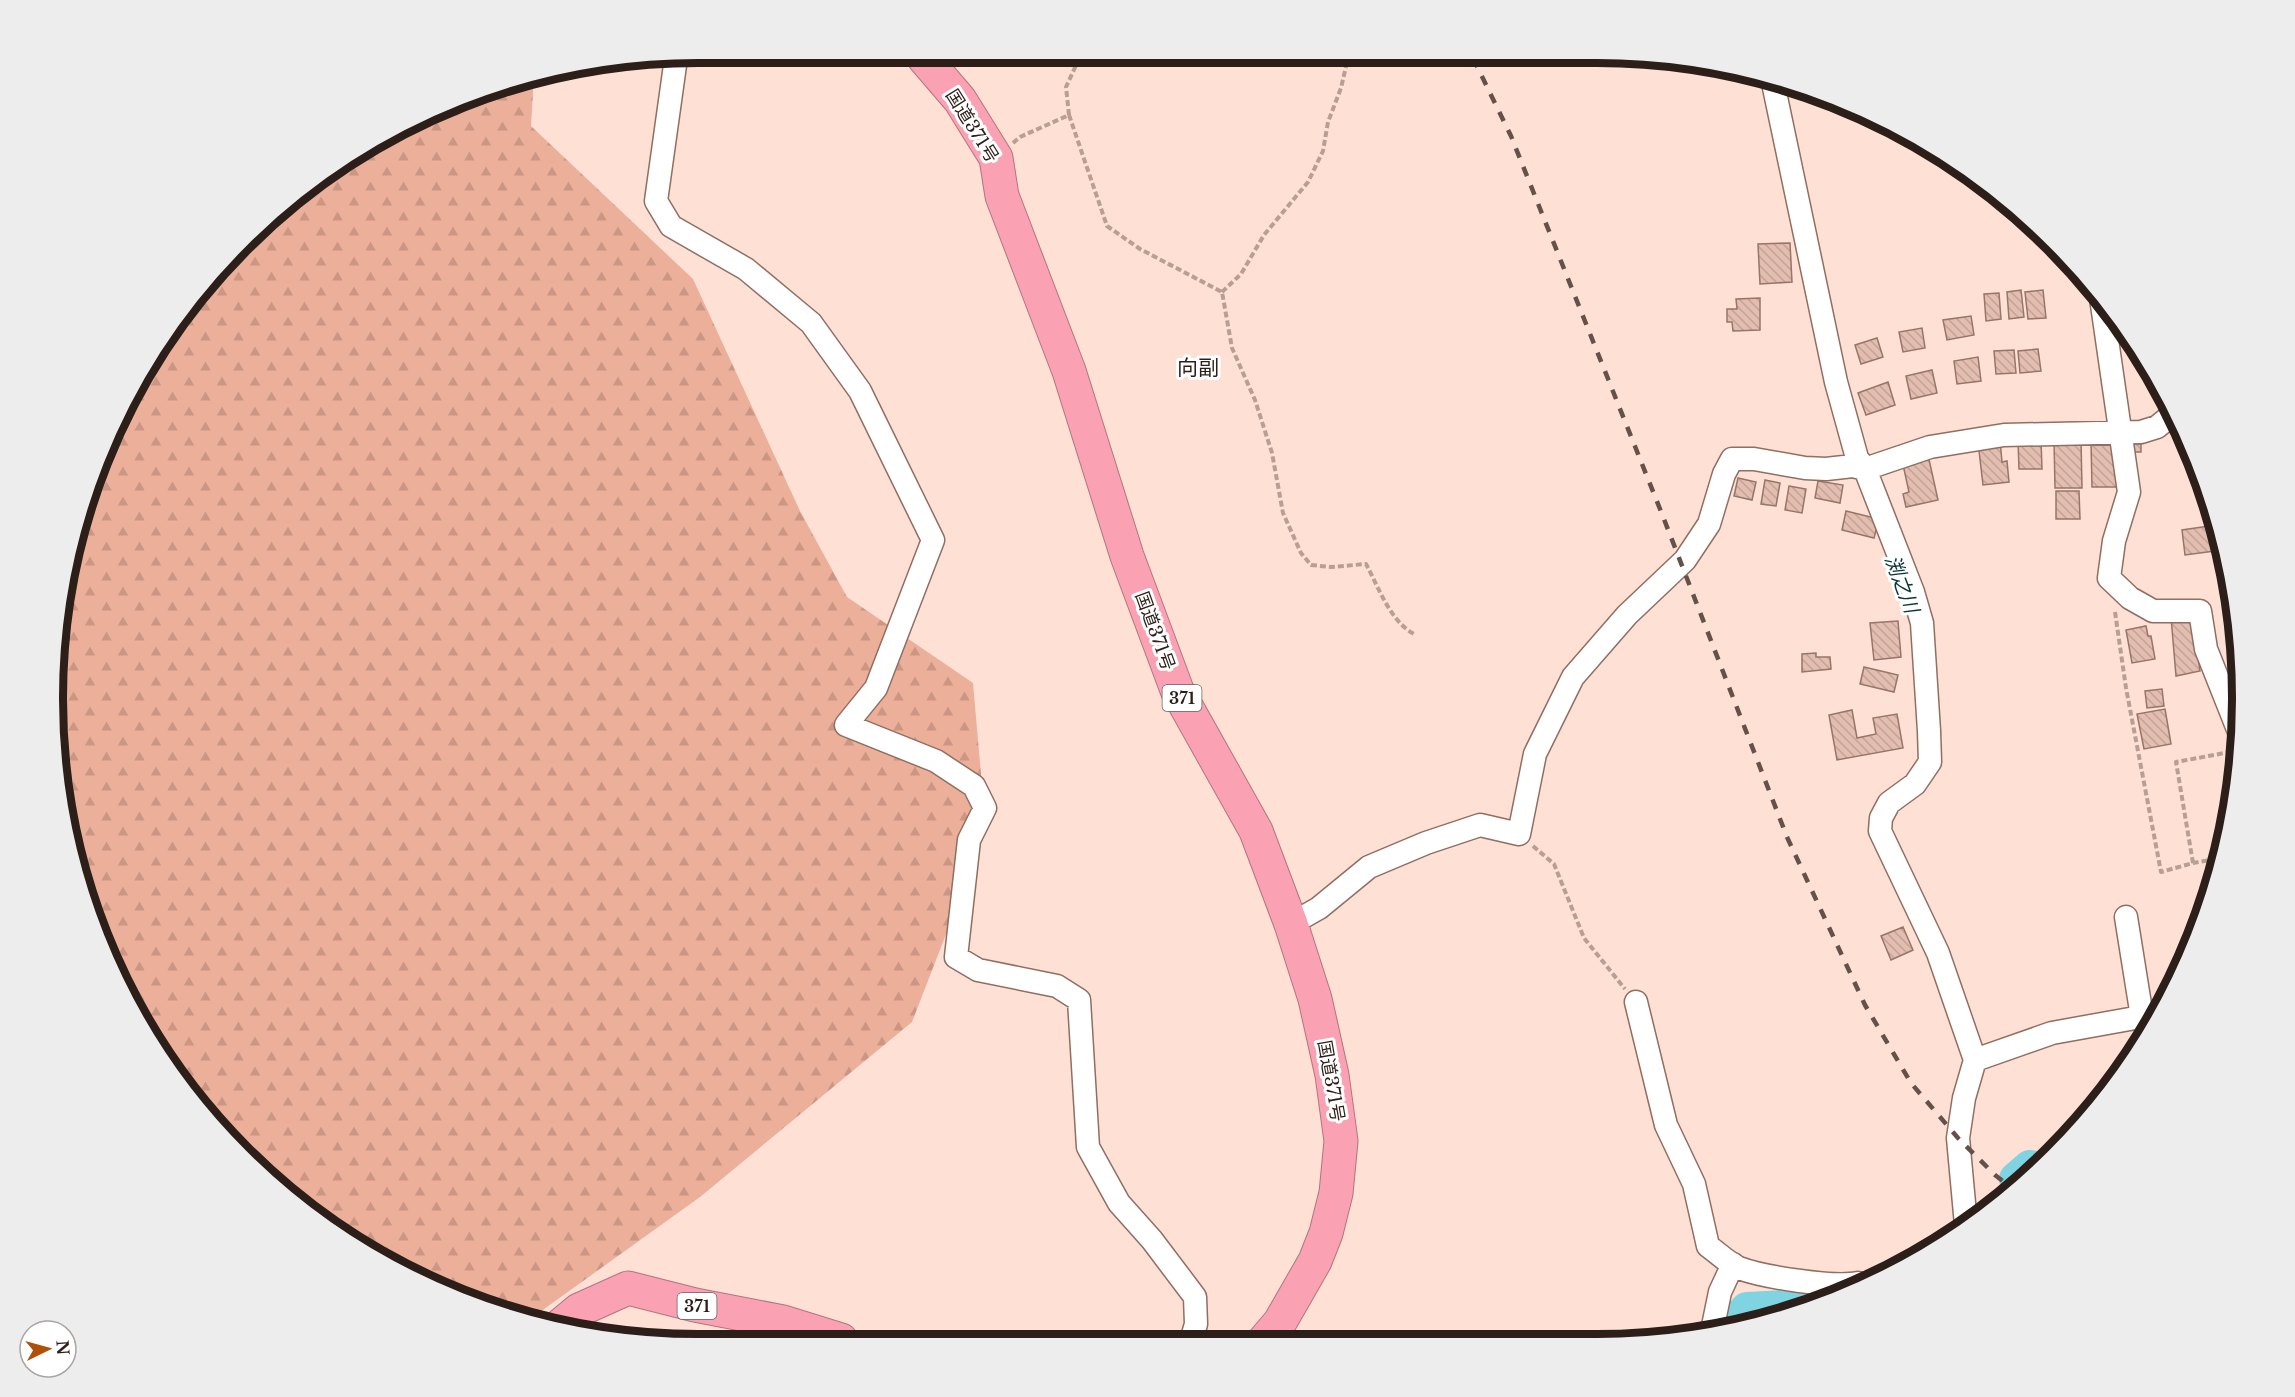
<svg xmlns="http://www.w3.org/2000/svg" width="2295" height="1397" font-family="'Libre Baskerville','Noto Sans JP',serif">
<defs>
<pattern id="forest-firs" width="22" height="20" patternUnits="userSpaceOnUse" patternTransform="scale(1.5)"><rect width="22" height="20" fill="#ecb09a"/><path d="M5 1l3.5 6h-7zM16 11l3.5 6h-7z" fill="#cb9784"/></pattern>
<pattern id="water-rules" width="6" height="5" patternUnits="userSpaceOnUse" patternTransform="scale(1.5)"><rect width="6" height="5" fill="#80d4e1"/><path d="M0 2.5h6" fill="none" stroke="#6fb6c0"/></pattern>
<pattern id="building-back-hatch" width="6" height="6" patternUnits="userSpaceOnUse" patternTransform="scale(1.5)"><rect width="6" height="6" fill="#e3bdb0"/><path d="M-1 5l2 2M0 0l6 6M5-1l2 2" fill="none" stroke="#c3a297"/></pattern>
</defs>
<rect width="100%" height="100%" fill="#ffe0d4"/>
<path fill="url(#forest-firs)" d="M534 77 531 126 693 279 800 511 847 597 973 683 986 831 912 1022 700 1197 533 1317 452 1295 306 1211 241 1155 162 1058 87 906 58 783 53 698 58 614 87 491 162 339 241 242 306 186 412 119 491 87Z"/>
<path fill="url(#water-rules)" d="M615 1327 643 1339H615L600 1335Z"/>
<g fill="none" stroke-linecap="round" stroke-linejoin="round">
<path stroke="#80d4e1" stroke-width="34" d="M2016 1179 2030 1167 2037 1168
M1729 1328 1747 1309 1805 1306"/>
</g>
<path fill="url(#building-back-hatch)" stroke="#977568" stroke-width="1.5" d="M1790 243 1792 282 1760 284 1758 244Z
M2021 290 2024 317 2009 319 2007 292Z
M2043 290 2046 318 2028 319 2025 292Z
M1999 293 2001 319 1986 321 1984 294Z
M1760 298V330L1733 331 1732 322H1727V309H1737L1736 299Z
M1971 316 1974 335 1947 340 1943 320Z
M1922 328 1925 348 1903 352 1899 332Z
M1877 338 1883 357 1861 364 1855 345Z
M2038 349 2041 371 2020 373 2018 351Z
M2014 350 2016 373 1996 374 1994 351Z
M1978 357 1981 381 1957 384 1954 361Z
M1932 370 1937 393 1911 399 1906 376Z
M1888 382 1895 405 1866 415 1858 393Z
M2000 440 2002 462 2007 461 2009 482 1983 485 1978 442Z
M2041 440 2042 469H2019L2018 441Z
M2054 440H2081L2082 488H2055Z
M2091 442H2116L2117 487H2092Z
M2133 444H2141V452H2133Z
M1928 455 1938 500 1906 507 1903 494 1909 492 1902 460Z
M1738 478 1756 482 1752 500 1734 496Z
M1765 480 1780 483 1776 506 1761 504Z
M1818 481 1843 485 1840 503 1815 498Z
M1789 486 1806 489 1802 513 1785 510Z
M2056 491H2079L2080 519H2056Z
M1846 511 1879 519 1874 538 1842 530Z
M2216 525 2222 550 2185 555 2182 530Z
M2171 617H2188L2193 623 2200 671 2176 676Z
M1898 621 1901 657 1874 660 1870 623Z
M2146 626 2148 636H2151L2155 659 2132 663 2126 630Z
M1816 653V657H1830L1831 669 1802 672V654Z
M1864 667 1898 675 1894 692 1860 684Z
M2162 689 2164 706 2147 708 2145 691Z
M2165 709 2171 744 2144 749 2137 714Z
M1852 710 1857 738 1876 734 1873 718 1897 714 1903 748 1837 760 1829 715Z
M1903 927 1913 950 1891 960 1881 936Z"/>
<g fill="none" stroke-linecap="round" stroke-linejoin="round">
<defs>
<path id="minor" d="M676 58 656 201 671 226 746 269 811 323 860 391 933 540 876 688 846 725 936 761 974 786 985 808 969 840 956 957 978 970 1057 986 1079 1000 1088 1147 1119 1203 1152 1240 1195 1297 1196 1324 1191 1341
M1773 83 1836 382 1857 458 1865 469 1913 592 1922 623 1929 731 1930 762 1915 784 1889 803 1881 818 1880 831 1938 953 1975 1060 1964 1098 1958 1138 1966 1225
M2101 298 2129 492 2114 541 2109 578 2130 598 2153 611H2200L2206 649 2241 737
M2126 917 2142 1017
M1291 924 1319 908 1369 867 1426 843 1480 825 1519 834 1535 754 1573 677 1627 615 1685 560 1709 524 1724 474 1732 459H1754L1805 468 1826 469 1853 466 1865 469 1930 447 2004 435 2141 432 2157 427 2173 414
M1636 1002 1666 1125 1694 1184 1708 1246C1718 1253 1728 1263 1739 1268 1763 1277 1833 1288 1858 1283
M1975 1060 2052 1033 2152 1015 2160 1010
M1712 1331 1720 1292 1733 1264"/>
<path id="highway" d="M924 58 960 100 996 158 1002 196 1069 371 1127 556 1177 690 1256 831 1291 924 1315 999 1332 1075 1341 1141 1336 1193 1326 1233 1315 1261 1280 1322 1263 1342
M561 1325 579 1310 628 1288 695 1305 783 1322 841 1340"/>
</defs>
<use href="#minor" stroke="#906e62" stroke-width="25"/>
<use href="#highway" stroke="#b2747e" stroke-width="35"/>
<path stroke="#b89e95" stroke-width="4" stroke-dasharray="6 3" stroke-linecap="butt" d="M1069 115 1107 226 1140 249 1222 292 1232 348 1255 400 1272 453 1283 513 1301 553 1311 565 1331 567 1366 564C1379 588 1390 621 1414 634
M1013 143 1020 137 1069 115 1066 87 1078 61 1077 58
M1222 292 1241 274 1264 235 1308 182 1323 151 1328 122 1341 88 1348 58
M2115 612 2126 688 2161 872 2193 863 2222 858
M1533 846 1554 864 1584 938 1625 989
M2193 863 2176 762 2230 752"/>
<use href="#minor" stroke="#fff" stroke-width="22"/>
<use href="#highway" stroke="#faa2b4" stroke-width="33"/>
<path stroke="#64514a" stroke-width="4.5" stroke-dasharray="10 10" stroke-linecap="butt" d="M1473 58 1511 136 1662 514 1787 837 1865 1005 1911 1083 1958 1138 1995 1175 2014 1190"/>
</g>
<g text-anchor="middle" stroke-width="6" stroke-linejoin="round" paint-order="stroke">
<g fill="#fff" stroke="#6b625e" stroke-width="1.5">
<rect x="1162.5" y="685" width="39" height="26" rx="4.5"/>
<rect x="677.5" y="1293" width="39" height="26" rx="4.5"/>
</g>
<g font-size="16" font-weight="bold" fill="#2c1e19">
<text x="1182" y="704">371</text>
<text x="697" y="1312">371</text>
</g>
<g font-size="18" fill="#2c1e19" stroke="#fff">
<text transform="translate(972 126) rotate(58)" y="6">国道371号</text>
<text transform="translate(1155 631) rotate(70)" y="6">国道371号</text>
<text transform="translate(1331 1081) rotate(80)" y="6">国道371号</text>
</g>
<g font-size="20" font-style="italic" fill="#0a343a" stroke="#fff">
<text transform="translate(1902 584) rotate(69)" y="7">渕之川</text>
</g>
<g font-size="21" fill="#2c1e19" stroke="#fff">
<text x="1198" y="375">向副</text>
</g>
</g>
<path d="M0 0H2295V1397H0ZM698 63H1597A635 635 0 0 1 2232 698V699A635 635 0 0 1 1597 1334H698A635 635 0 0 1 63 699V698A635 635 0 0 1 698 63Z" fill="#eeeded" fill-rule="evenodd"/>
<path fill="none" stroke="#2c1e19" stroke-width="8" d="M698 63H1597A635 635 0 0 1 2232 698V699A635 635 0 0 1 1597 1334H698A635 635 0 0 1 63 699V698A635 635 0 0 1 698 63Z"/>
<g transform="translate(48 1349) rotate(85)"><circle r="28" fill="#ffffff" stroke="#aba5a3" stroke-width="1.5"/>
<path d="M0-4.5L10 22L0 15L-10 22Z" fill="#af4f08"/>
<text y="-9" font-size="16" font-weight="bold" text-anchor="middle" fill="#2c1e19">N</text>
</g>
</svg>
